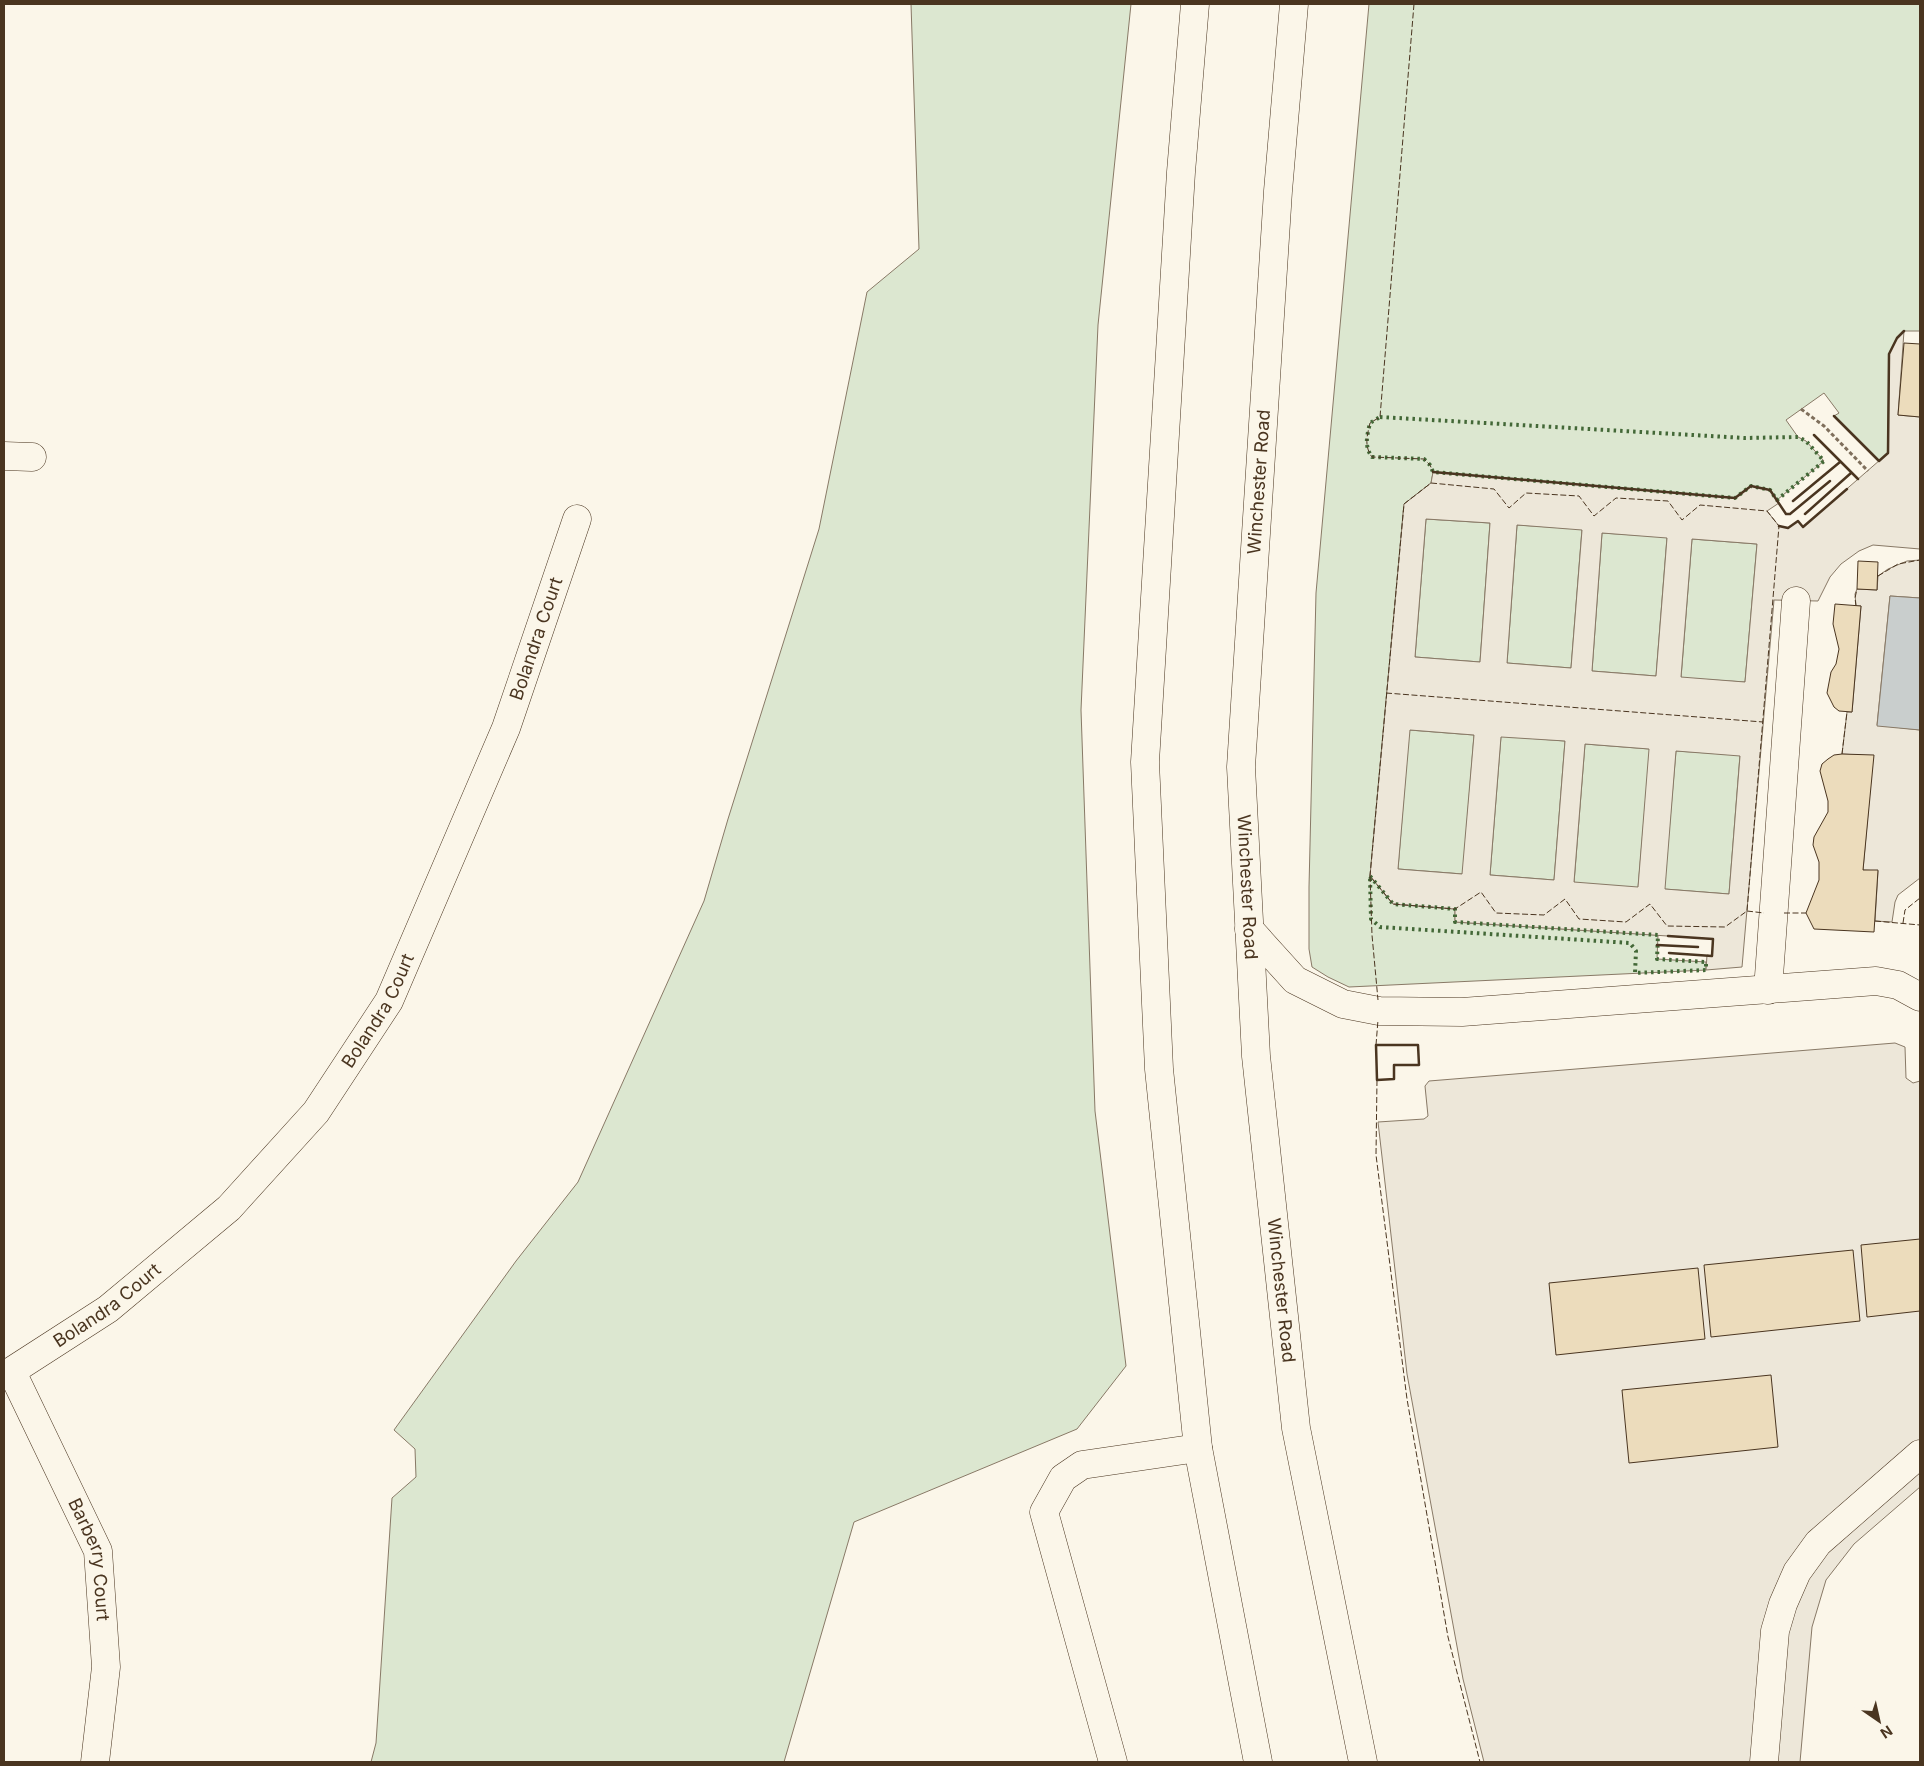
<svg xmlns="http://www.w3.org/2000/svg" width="1924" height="1766" font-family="Inter,sans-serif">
<rect width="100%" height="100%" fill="#fbf6e9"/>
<path fill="#dce7d0" stroke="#887966" d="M911 4H1131L1098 325 1081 710 1095 1111 1126 1366 1077 1429 854 1522 784 1762H371L376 1743 392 1498 416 1477 415 1449 394 1430 516 1261 578 1182 704 901 728 819 819 529 867 292 919 249Z
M1369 4H1920V331H1904L1889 354 1888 453 1879 461 1834 416 1839 413 1824 393 1786 420 1798 437 1806 441 1824 461 1777 500 1770 490 1752 486 1735 498 1433 473 1431 483 1404 504 1370 876 1393 904 1455 909V922L1658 935 1657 959 1706 962V970L1349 987 1328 977 1312 967 1309 949V887L1316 593Z
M1426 519 1490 523 1480 662 1415 657Z
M1517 525 1582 529 1571 668 1507 663Z
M1602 533 1667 537 1656 676 1592 671Z
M1692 539 1757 544 1745 682 1681 678Z
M1409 730 1474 735 1463 874 1398 869Z
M1501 736 1565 741 1554 880 1490 875Z
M1585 744 1650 749 1638 888 1574 883Z
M1676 751 1740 755 1729 894 1664 889Z"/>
<path fill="#ede7d9" stroke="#887966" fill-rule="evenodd" d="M1904 331 1898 415 1920 417V549L1873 545 1859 551 1841 564 1830 577 1818 601 1774 600 1742 967 1706 970 1707 955 1712 956 1713 939 1455 922V909L1393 904 1370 876 1404 504 1431 483 1433 472 1735 498 1751 486 1770 490 1779 503 1767 511 1779 526 1788 528 1798 521 1803 527 1888 453 1889 354 1897 338ZM1426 519 1490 523 1480 662 1415 657ZM1517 525 1582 530 1571 668 1507 663ZM1602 533 1667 538 1656 676 1592 671ZM1692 539 1757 544 1745 682 1681 677ZM1410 730 1474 735 1462 874 1398 869ZM1501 737 1565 741 1554 880 1490 875ZM1585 744 1649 749 1638 887 1574 882ZM1676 751 1740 756 1729 894 1665 889Z
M1920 560V598L1890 596 1877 725 1920 730V878L1898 895 1895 902 1892 922 1875 921 1878 871 1863 870 1873 756 1842 754 1847 712H1852L1861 606H1856L1855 594 1857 589 1877 590 1878 576 1888 569 1907 561Z
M1895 1043 1905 1047 1906 1078 1913 1083 1920 1081V1487L1854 1544 1826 1580 1812 1627 1800 1762H1484L1463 1679 1407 1374 1378 1122 1424 1119 1428 1116 1425 1086 1429 1081Z"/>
<path fill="#c9cecd" stroke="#887966" d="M1890 596 1920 598V730L1877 726Z"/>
<path fill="#ecdcbc" stroke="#4a3520" d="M1904 343 1920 344V417L1898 415Z
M1858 561 1878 562 1877 590 1857 589Z
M1835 604 1861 606 1852 712 1839 711 1834 707 1827 693 1831 672 1836 664 1839 649 1833 624Z
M1842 754 1874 755 1863 870H1878L1874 932 1814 929 1806 913 1819 880V862L1813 845 1814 837 1828 812V801L1820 771 1822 764 1828 759 1834 755Z
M1920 1239V1311L1867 1317 1861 1245Z
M1853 1250 1860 1321 1711 1337 1704 1265Z
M1698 1268 1705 1339 1556 1355 1549 1283Z
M1771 1375 1778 1447 1629 1463 1622 1390Z"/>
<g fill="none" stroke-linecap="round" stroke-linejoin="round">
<defs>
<g id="minor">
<path d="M4 456 32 457"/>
<path d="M1249 929 1295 980 1343 1004 1379 1011 1462 1012 1876 981 1898 985 1920 997"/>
<path d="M1768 990 1796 601"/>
<path id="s1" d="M12 1372 98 1551 106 1667 95 1762"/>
<path id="s2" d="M4 1376 108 1309 229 1208 316 1112 389 1001 506 728 577 519"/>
<path d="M1113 1762 1044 1512 1063 1478 1082 1465 1198 1448"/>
<path d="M1764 1762 1775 1631 1783 1604 1797 1572 1818 1543 1920 1454"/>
</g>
<g id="major">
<path d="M1195 4 1181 172 1145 762 1159 1069 1198 1448 1258 1762"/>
<path id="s3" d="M1294 4 1278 191 1241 767 1256 1056 1296 1428 1363 1762"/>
</g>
</defs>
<use href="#minor" stroke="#4a3520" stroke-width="29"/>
<use href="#major" stroke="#4a3520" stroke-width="29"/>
<path stroke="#7f6f5c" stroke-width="3" stroke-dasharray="4 2.5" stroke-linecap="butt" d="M1801 409 1824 426 1868 471"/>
<use href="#minor" stroke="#fbf6e9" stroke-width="28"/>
<use href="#major" stroke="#fbf6e9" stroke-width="28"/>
<path stroke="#436837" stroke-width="4" stroke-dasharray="2.5 4" stroke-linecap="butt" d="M1380 417 1745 438 1798 437 1806 441 1824 461 1777 500 1770 490 1751 486 1735 498 1433 472 1430 465 1424 459 1372 457C1364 446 1367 436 1370 423Z
M1370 876 1393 904 1455 909V922L1658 935 1657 959 1706 962V970L1635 973 1636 951 1630 943 1380 927 1371 919Z"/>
<path stroke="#4a3520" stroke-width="1" stroke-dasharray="6 2.5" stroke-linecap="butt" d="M1414 4 1380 417 1370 423C1367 436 1364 446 1372 457L1424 459 1430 465 1433 472
M1431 483 1494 489 1509 508 1526 493 1579 496 1594 516 1616 498 1668 501 1682 520 1700 505 1767 511 1779 526 1747 911 1725 927 1667 926 1650 904 1626 922 1579 919 1565 899 1544 915 1496 913 1481 892 1455 909 1393 904 1370 876 1404 504Z
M1878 576 1898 564 1920 560
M1856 606 1855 598 1857 589
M1386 693 1763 722
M1842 754 1847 712
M1370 876 1372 935 1378 1000
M1747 911 1764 913
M1784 913H1806
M1875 921 1920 925
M1903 923 1905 910 1920 898
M1376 1045 1378 1020
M1377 1080 1376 1155 1407 1399 1448 1637 1480 1762"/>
<path stroke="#4a3520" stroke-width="2.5" d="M1834 416 1879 461 1888 453 1889 354 1897 338 1904 331
M1814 435 1858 479
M1433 472 1735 498 1751 486 1770 490 1786 514H1790L1830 481
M1793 501 1840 462
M1805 514 1851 473
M1779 526 1788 528 1798 521 1803 527 1847 489
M1668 936 1713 939 1712 956 1669 953
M1657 945 1698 947
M1376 1045H1418L1419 1065H1394V1079L1377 1080Z"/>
</g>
<g text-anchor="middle" stroke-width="4" stroke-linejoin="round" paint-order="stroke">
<g font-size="18" fill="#4a3520" stroke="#fbf6e9">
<text transform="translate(1259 482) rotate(-86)" y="6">Winchester Road</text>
<text dy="6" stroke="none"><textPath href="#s2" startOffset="935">Bolandra Court</textPath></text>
<text dy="6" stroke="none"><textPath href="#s3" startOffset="885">Winchester Road</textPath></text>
<text dy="6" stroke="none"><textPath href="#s2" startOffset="530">Bolandra Court</textPath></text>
<text dy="6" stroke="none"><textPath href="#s3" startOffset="1290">Winchester Road</textPath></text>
<text dy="6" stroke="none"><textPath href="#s2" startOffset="125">Bolandra Court</textPath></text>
<text dy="6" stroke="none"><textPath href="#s1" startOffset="205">Barberry Court</textPath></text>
</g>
</g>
<rect width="1924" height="1766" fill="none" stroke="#4a3520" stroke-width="10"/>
<g transform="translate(1879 1721) rotate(146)" stroke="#fbf6e9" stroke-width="4" paint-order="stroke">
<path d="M0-4L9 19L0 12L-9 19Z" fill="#4a3520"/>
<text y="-8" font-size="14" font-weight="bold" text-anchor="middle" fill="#4a3520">N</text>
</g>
</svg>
